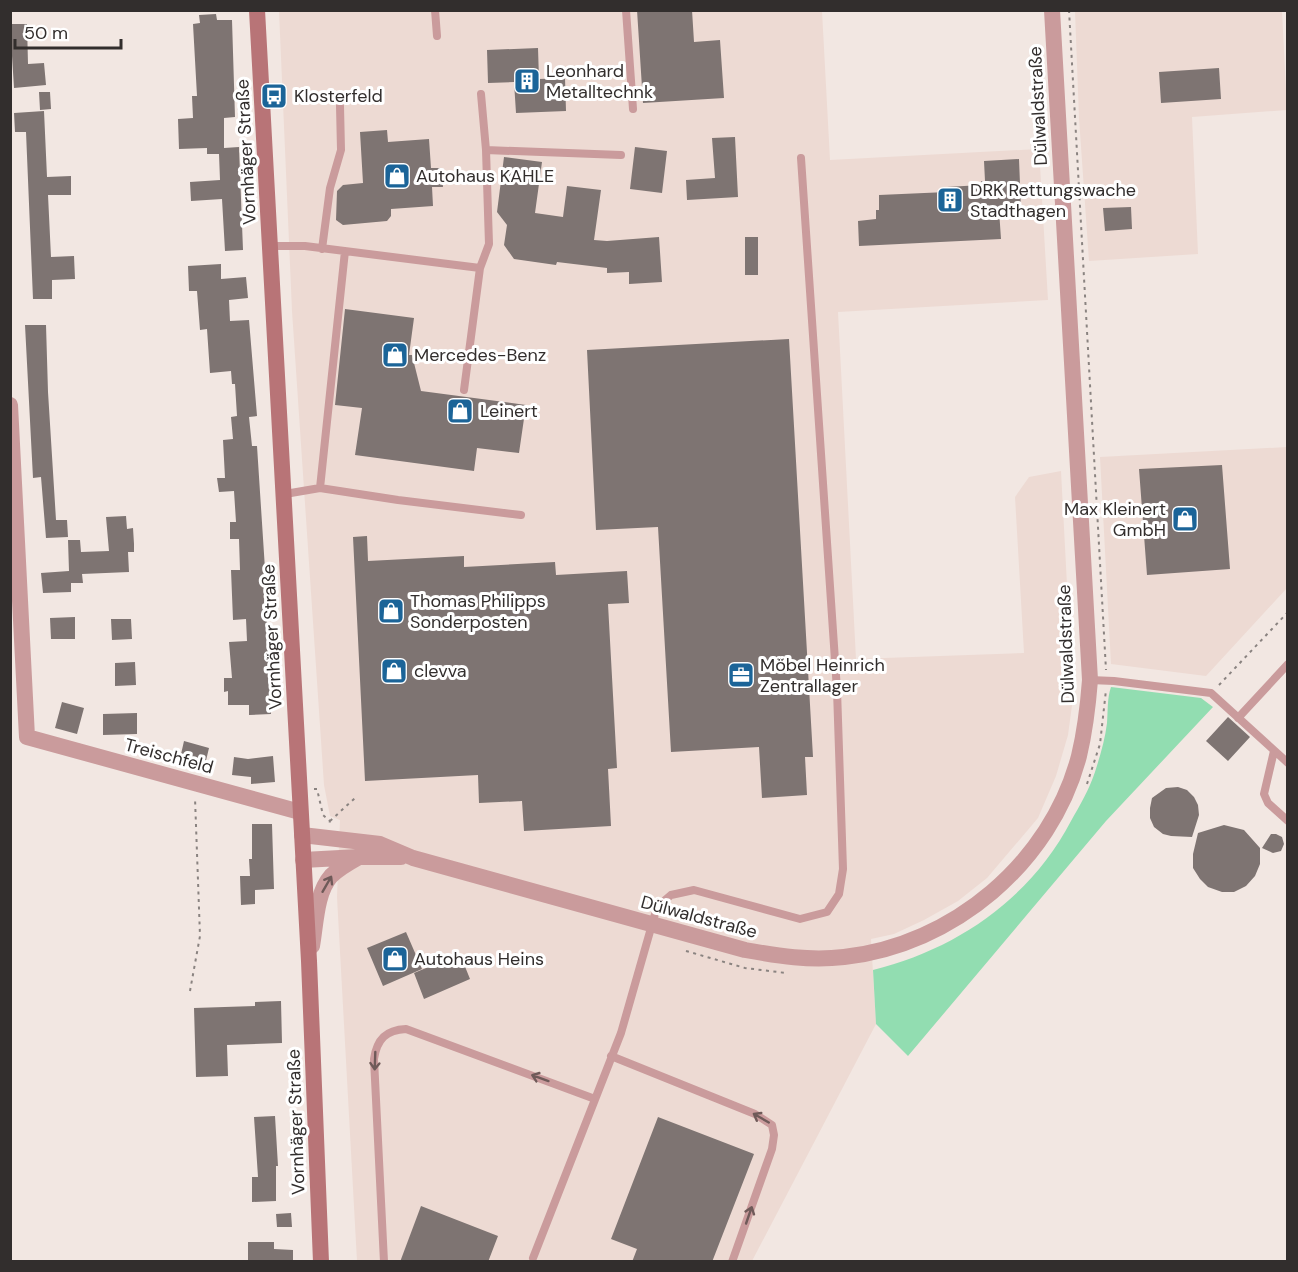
<svg xmlns="http://www.w3.org/2000/svg" width="1298" height="1272" font-family="'DM Sans',sans-serif">
<rect width="100%" height="100%" fill="#f2e7e2"/>
<path fill="#eddad3" d="M279 11H822L830 160 1039 149 1048 300 838 312 856 659 1024 653 1015 497 1029 477 1061 471 1073 698 1068 735 1056 776 1038 818 987 878 958 901 924 920 894 934 871 939 876 1024 752 1261H357L337 897 340 820 330 816 324 785 292 311Z
M1075 11H1282L1287 110 1192 117 1198 254 1089 261 1079 118Z
M1287 447V588L1206 676 1111 664 1100 457Z"/>
<path fill="#92ddb1" d="M1111 687 1201 698 1213 707 1106 821 908 1056 876 1024 873 970C957 949 1030 899 1071 821 1080 805 1089 790 1095 772 1100 756 1105 740 1107 723 1108 712 1107 698 1111 687Z"/>
<path fill="#7e7472" d="M637 10H692L694 42 720 40 724 98 643 103Z
M216 14 217 20H232L235 117 224 118V148L239 147 243 250 225 251 222 199 191 201 190 182 220 180 219 154H207V148L179 149 178 119 193 118 192 96H197L193 24 200 23 199 15Z
M10 24H27L28 64 44 63 46 85 14 88Z
M538 48 539 79 565 78 566 111 516 113 514 82 488 83 487 50Z
M1219 68 1221 99 1161 103 1159 72Z
M39 92H50L51 109 40 110Z
M44 111 47 177 71 176V195H48L51 257 74 256 75 279 52 280V299H33L26 132H15L14 113Z
M387 130 388 142 429 139 431 168H441L443 187H432L433 206 391 209V216L387 221 343 225 336 220 337 191 343 185 363 183 360 132Z
M735 137 738 197 687 200 686 180 715 178 712 138Z
M635 147 667 151 662 193 630 189Z
M504 157 542 162 535 213 563 217 567 186 601 190 594 240 607 241 659 237 662 282 629 284V272L607 273V268L557 262 556 265 514 259 504 245 507 225 497 212Z
M1019 159 1021 209 999 210 1001 239 859 246 858 221 876 219V210H879V195L947 192V187L981 185V181H985L984 161Z
M1131 207 1132 229 1105 231 1103 208Z
M745 237H758V275H745Z
M221 264V279L246 277 248 298 229 300 230 321 249 320 257 416 249 417 252 446H257L265 569 271 714 249 715V705H228V691L224 692V678H232L229 642 247 641 246 619 233 620 231 570H240L239 539H230V522H236L234 491 219 492 217 478H225L223 440 233 439 231 417 237 416 235 384H232L231 371 210 373 207 329 200 330 197 291H189L188 266Z
M345 309 414 318 409 355H412L421 391 526 405 519 453 477 448 474 471 355 455 362 408 335 405Z
M25 325H46L48 392 56 520H67L68 537 46 538 41 477 33 478Z
M789 339 813 757H805L807 795 762 798 759 747 671 752 658 527 596 530 587 350Z
M1222 465 1230 569 1147 575 1139 469Z
M126 516 127 529 133 528 134 544V552H128L129 572 82 574 83 583H71V592L43 593 41 573 69 571 68 540H80L81 552 109 551 106 517Z
M367 536 368 561 464 556V567L555 562 556 575 627 571 629 603 608 604 617 768 608 769 611 826 524 831 522 801 479 803 478 775 365 781 353 537Z
M75 617V639H51L50 618Z
M111 619H131L132 639 112 640Z
M135 662 136 685 115 686V663Z
M62 702 84 708 77 734 55 728Z
M137 713V734L103 735V714Z
M1228 717 1250 737 1228 761 1206 741Z
M184 741 209 748 204 769 179 763Z
M273 756 275 782 251 784V777L232 775 234 757 248 759Z
M1178 787 1187 790 1194 797 1198 805 1199 815 1192 837 1171 836 1163 834 1154 827 1150 818V808L1152 798 1166 788Z
M252 824H272L274 889 255 890V904L241 905 240 876H250L249 859H252Z
M1224 825 1244 830 1260 848V864L1255 876 1246 886 1234 892H1222L1208 887 1200 879 1193 868V854L1198 833Z
M1271 834H1276L1282 837 1284 844 1281 851 1273 853 1262 848Z
M406 932 422 969 383 986 367 948Z
M460 954 470 979 424 999 414 973Z
M281 1001 282 1043 227 1045 228 1076 196 1077 194 1008 255 1006V1002Z
M275 1116 278 1166H276V1201L252 1202V1177H258L254 1117Z
M658 1117 754 1154 712 1262H632L637 1249 611 1239Z
M421 1206 498 1236 488 1262H400Z
M291 1213 292 1227H277L276 1214Z
M248 1242H274V1249L293 1250V1261H248Z"/>
<g fill="none" stroke-linecap="round" stroke-linejoin="round">
<path stroke="#8a8380" stroke-width="2" stroke-dasharray="3 4.5" stroke-linecap="butt" d="M1069 10 1106 670
M1219 685 1288 612
M1087 784 1100 744 1106 690
M314 789H317L323 815 330 821 329 824
M330 821 355 798
M686 951 745 968 786 973
M190 991 200 936 195 798"/>
<path stroke="#ca9b9c" stroke-width="8" d="M435 10 437 36
M626 10 633 109
M481 94 486 150
M271 246H305L480 268 464 390
M322 249 330 188 341 150 340 106
M480 268 489 244 486 150 621 155
M320 488 345 251
M285 494 320 488 398 500 521 515
M1090 680 1114 681 1211 693 1288 763
M1238 718 1288 664
M1274 751 1264 794 1268 803 1288 821
M611 1056 755 1114 772 1125 774 1135 772 1149 732 1262
M533 1258 621 1033 657 907 671 895 694 890 800 919 827 912 839 894 843 869 837 690 801 158
M384 1262 374 1059C377 1039 386 1030 406 1029L595 1099"/>
<path stroke="#ca9b9c" stroke-width="16" d="M10 405 27 737 300 812"/>
<path stroke="#ca9b9c" stroke-width="16" d="M302 835 380 844 413 858 745 950C778 956 810 961 844 957 953 945 1051 863 1079 756 1085 731 1088 706 1090 680L1052 10
M303 860 359 857H401
M312 946C316 924 316 893 331 876 339 868 350 862 359 857"/>
<path stroke="#b87477" stroke-width="16" d="M257 10 309 961 321 1262"/>
</g>
<defs><path id="oneway-shaft" d="M-6 0H5M1.5-3L5.5 0L1.5 3" fill="none" stroke-width="1.6" stroke-linecap="round" stroke-linejoin="round" transform="scale(1.5)"/></defs>
<g stroke="#6f5a59">
<use href="#oneway-shaft" transform="translate(327 884) rotate(-60)"/>
<use href="#oneway-shaft" transform="translate(375 1061) rotate(92)"/>
<use href="#oneway-shaft" transform="translate(540 1078) rotate(-160)"/>
<use href="#oneway-shaft" transform="translate(761 1118) rotate(-150)"/>
<use href="#oneway-shaft" transform="translate(749 1215) rotate(-71)"/>
</g>
<defs>
<symbol id="building-square" viewBox="-11 -11 22 22"><rect x="-9" y="-9" width="18" height="18" rx="4" fill="#1b6498" stroke="#fff"/><path d="M-4-6H4V6H1V3H-1V6H-4ZM-2.5-4.3h1.7v1.8h-1.7ZM.8-4.3h1.7v1.8H.8ZM-2.5-1h1.7V.8h-1.7ZM.8-1h1.7V.8H.8Z" fill="#fff"/></symbol>
<symbol id="bus-square" viewBox="-11 -11 22 22"><rect x="-9" y="-9" width="18" height="18" rx="4" fill="#1b6498" stroke="#fff"/><path d="M-5-6H5V4H4V6H2V4H-2V6H-4V4H-5ZM-3.5-4V0h7V-4ZM-3.5 1.2v1.5H-2V1.2ZM2 1.2v1.5H3.5V1.2Z" fill="#fff"/></symbol>
<symbol id="shop-square" viewBox="-11 -11 22 22"><rect x="-9" y="-9" width="18" height="18" rx="4" fill="#1b6498" stroke="#fff"/><path d="M-5-2.5h2.3a2.7 3.5 0 0 1 5.4 0H5L5.5 6h-11ZM-1.5-2.5h3a1.5 2.3 0 0 0-3 0Z" fill="#fff"/></symbol>
<symbol id="office-square" viewBox="-11 -11 22 22"><rect x="-9" y="-9" width="18" height="18" rx="4" fill="#1b6498" stroke="#fff"/><path d="M-6-3h4V-5.5h4V-3h4V5H-6ZM-1-4.5V-3h2v-1.5ZM-6 0V1H6V0Z" fill="#fff"/></symbol>
</defs>
<g fill-rule="evenodd">
<use href="#building-square" x="512" y="66" width="30" height="30"/>
<use href="#bus-square" x="259" y="81" width="30" height="30"/>
<use href="#shop-square" x="382" y="161" width="30" height="30"/>
<use href="#building-square" x="935" y="185" width="30" height="30"/>
<use href="#shop-square" x="380" y="340" width="30" height="30"/>
<use href="#shop-square" x="445" y="396" width="30" height="30"/>
<use href="#shop-square" x="1170" y="504" width="30" height="30"/>
<use href="#shop-square" x="376" y="596" width="30" height="30"/>
<use href="#shop-square" x="379" y="656" width="30" height="30"/>
<use href="#office-square" x="726" y="660" width="30" height="30"/>
<use href="#shop-square" x="380" y="944" width="30" height="30"/>
</g>
<g text-anchor="middle" stroke-width="6" stroke-linejoin="round" paint-order="stroke">
<g font-size="18" fill="#322e2d" stroke="#fff" text-anchor="start">
<text x="546" y="77">Leonhard<tspan x="546" dy="21">Metalltechnk</tspan></text>
<text x="294" y="102">Klosterfeld</text>
<text x="416" y="182">Autohaus KAHLE</text>
<text x="970" y="196">DRK Rettungswache<tspan x="970" dy="21">Stadthagen</tspan></text>
<text x="414" y="361">Mercedes-Benz</text>
<text x="480" y="417">Leinert</text>
<text x="1166" y="515" text-anchor="end">Max Kleinert<tspan x="1166" dy="21">GmbH</tspan></text>
<text x="410" y="607">Thomas Philipps<tspan x="410" dy="21">Sonderposten</tspan></text>
<text x="760" y="671">Möbel Heinrich<tspan x="760" dy="21">Zentrallager</tspan></text>
<text x="414" y="677">clevva</text>
<text x="414" y="965">Autohaus Heins</text>
</g>
<g font-size="18" fill="#322e2d" stroke="#fff">
<text transform="translate(1038 106) rotate(-93)" y="6">Dülwaldstraße</text>
<text transform="translate(246 152) rotate(-93)" y="6">Vornhäger Straße</text>
<text transform="translate(272 637) rotate(-93)" y="6">Vornhäger Straße</text>
<text transform="translate(1066 644) rotate(-92)" y="6">Dülwaldstraße</text>
<text transform="translate(169 756) rotate(15)" y="6">Treischfeld</text>
<text transform="translate(699 917) rotate(15)" y="6">Dülwaldstraße</text>
<text transform="translate(296 1122) rotate(-92)" y="6">Vornhäger Straße</text>
</g>
</g>
<rect width="1298" height="1272" fill="none" stroke="#322e2d" stroke-width="24"/>
<path d="M15 39v9h106v-9" fill="none" stroke="#322e2d" stroke-width="3"/>
<text x="24" y="39" font-size="18" fill="#322e2d" stroke="#ffffff" stroke-width="4.5" paint-order="stroke">50 m</text>
</svg>
